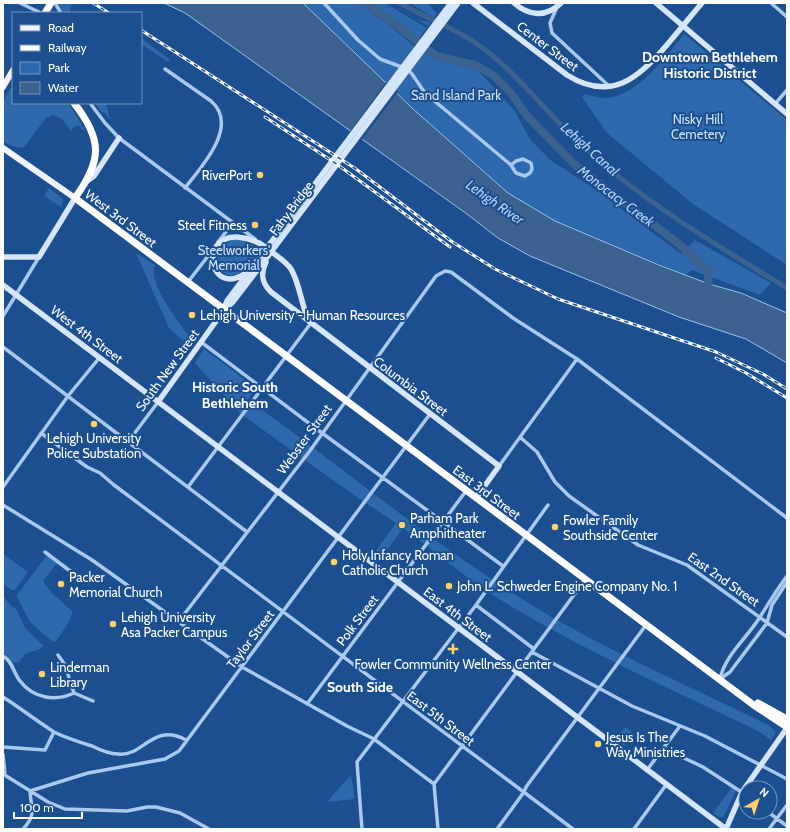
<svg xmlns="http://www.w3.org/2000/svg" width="790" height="832" font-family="Cabin,sans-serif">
<rect width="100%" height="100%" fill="#1b4f8f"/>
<path fill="#2e69ad" d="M60 3H73L70 9 71 13H64L59 5Z
M303 3H357L388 24 419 50 438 58 474 66 514 110 530 139 549 159 596 190 681 254 695 240 771 283 760 295 692 270 686 275 555 221 508 193 412 108Z
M376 3H385L427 28 418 39 403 28 395 19 372 5Z
M390 3 419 20 431 22 428 26Z
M410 3H427L437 13 434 18Z
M684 34 787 120V265L693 204 607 133 582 97 585 94C590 95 595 97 601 98 634 101 666 56 684 34Z
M141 38 170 60 168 62 141 44Z
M13 84V103H68L85 130 81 129 79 125 72 128V132L62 119 53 115 46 118 24 147C17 149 9 145 3 141V101Z
M95 103H106L110 120 104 112 102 113Z
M49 188 63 199 61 207 44 196Z
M235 239 245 240 260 250C251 261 236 286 220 270 212 257 222 244 235 239Z
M136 253 155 265C147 284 182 326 193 341L189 346 169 328Z
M204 349 256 388 248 400C339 464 424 537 519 597 599 648 686 684 770 726L776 733 771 740 760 732C677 692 593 655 514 608 475 586 440 555 403 528L379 561 372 556 396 523 351 493 241 414 195 363Z
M3 554 28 572 15 590H11L3 584Z
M47 555 57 563 43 581 51 592 73 612 67 625 56 641 53 642 30 622 17 597V595Z
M3 596 13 608 15 607 26 629 44 646 40 649 25 654 18 663 13 662 3 653Z
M625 727 634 734 624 746 616 739Z
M351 775 355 799 327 802 350 776Z
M732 787 736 790 725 814 723 817H719L713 813Z"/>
<path fill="#3c6290" stroke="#9cc4f0" d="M164 3H303L412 108 508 193 555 221 659 265 709 284 741 293 787 313V363L746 339 679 317 530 256 498 238 467 214 185 13Z"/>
<path fill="#1b4f8f" d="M387 81 398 92 361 141 349 133Z"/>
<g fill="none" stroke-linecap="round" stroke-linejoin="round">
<path stroke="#3c6290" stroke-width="5" d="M400 3C425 18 453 27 477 44 516 71 543 109 577 141 639 199 714 244 787 288"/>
<path stroke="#3c6290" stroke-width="8" d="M364 3 394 23 436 56 475 65 493 75 511 93 527 116 574 164 679 244 708 271 709 295"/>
<path stroke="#a9c9ee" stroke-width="3.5" d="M20 3 41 13
M55 3 61 13
M324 3 358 40 380 59 407 69 412 74 425 93 511 165 516 173 525 176 530 173 532 169 531 163 523 159 516 161 511 165
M771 3 787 17
M557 7 550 23 552 33 610 87
M165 69 211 101C240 126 201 167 185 188
M90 103 105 123 119 138 255 239
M775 104 787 90
M218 242 233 223
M188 282 215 247
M3 316 39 257
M201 342 322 433 503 566
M3 347 247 532
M41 433 87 467 100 473 114 485 573 829
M521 438 537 452 555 482 569 496 638 545 687 565 787 637
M128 442 158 402
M499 466 577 359
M3 487 68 396 100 357
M188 487 311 323
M3 505 92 560 242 667 347 726 374 739 434 784
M45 552 74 574
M476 605 534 649
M179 621 309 452 436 276 445 271 451 272 513 318 577 359 787 518
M532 652 632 706 705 736 787 779
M58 655 65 665 74 693
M3 656C13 662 13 672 20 681 33 698 55 702 74 693L93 701
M720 679C725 655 747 638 760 617 769 603 777 589 787 576
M720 679 730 672 767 623 772 605 787 582
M3 697C20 708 37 721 54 732 66 738 79 742 92 746 100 750 109 754 118 754 144 757 152 722 186 740
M307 704 466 491
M3 747 45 750 54 732
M663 748 703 767 746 795
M3 754 5 775
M647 770 680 726
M3 774 48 802 65 809 127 811 147 807H156L180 813 209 829
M30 791 88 773 165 759 179 751 430 414
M768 812 787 826
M23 829C37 814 31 809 30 791
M362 829 357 762 476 605 548 505
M438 829 434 784 585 580
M497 829 524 792 526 787 646 625
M634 829 666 785
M769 829 787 805"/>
<path stroke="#d6e6fa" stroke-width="5.5" d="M473 3 567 75C610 102 638 79 666 46 678 32 690 17 702 3
M514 3C529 16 546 18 561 3
M656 3 787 114
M87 181 94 176 119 138
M3 257H39L75 198
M266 262C260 274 262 283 271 292L499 466 476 498
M246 273C210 298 198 236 237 237 248 238 256 240 265 247 273 254 285 260 291 269 300 284 301 305 309 321
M3 285 726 829
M224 308 227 301 451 3
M158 402 224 310 232 303 268 256 458 3
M726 829 742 792 787 728"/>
<path stroke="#f0f6ff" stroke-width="6" d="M3 87 13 70
M3 148 75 198"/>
<path stroke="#fff" stroke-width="7" d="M45 13 51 3
M74 103C103 140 102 160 75 198L755 706 787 727
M758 703 787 719"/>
<defs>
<path id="rail" d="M93 3 109 13
M141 30 356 169 451 241 495 269 558 299 716 352 763 374 787 389
M265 117 338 165 450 247
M716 358 746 373 787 398"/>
</defs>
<use href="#rail" stroke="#fff" stroke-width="3"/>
<use href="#rail" stroke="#1b4f8f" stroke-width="1.5" stroke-dasharray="4.5" stroke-linecap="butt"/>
</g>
<g fill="#ffd166" stroke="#1b4f8f" stroke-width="1.5">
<circle cx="260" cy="175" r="4"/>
<circle cx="255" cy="225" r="4"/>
<circle cx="192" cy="315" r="4"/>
<circle cx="94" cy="424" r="4"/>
<circle cx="402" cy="525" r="4"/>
<circle cx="555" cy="527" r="4"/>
<circle cx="334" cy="562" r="4"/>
<circle cx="61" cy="584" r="4"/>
<circle cx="449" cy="586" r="4"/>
<circle cx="113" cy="624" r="4"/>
<path d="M451 643h4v4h4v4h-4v4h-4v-4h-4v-4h4z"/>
<circle cx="42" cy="674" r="4"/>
<circle cx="598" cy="744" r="4"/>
</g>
<g text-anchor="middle" stroke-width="4" stroke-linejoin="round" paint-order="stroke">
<g font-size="13" fill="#fff" stroke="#1b4f8f">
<text transform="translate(548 46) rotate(37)" y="5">Center Street</text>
<text transform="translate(291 208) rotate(-53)" y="5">Fahy Bridge</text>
<text transform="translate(121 218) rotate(37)" y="5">West 3rd Street</text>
<text transform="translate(87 334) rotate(37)" y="5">West 4th Street</text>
<text transform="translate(167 370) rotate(-54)" y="5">South New Street</text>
<text transform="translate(411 386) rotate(37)" y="5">Columbia Street</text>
<text transform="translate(304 439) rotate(-54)" y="5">Webster Street</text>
<text transform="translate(487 492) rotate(37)" y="5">East 3rd Street</text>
<text transform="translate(724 579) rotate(35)" y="5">East 2nd Street</text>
<text transform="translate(458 614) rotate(37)" y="5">East 4th Street</text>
<text transform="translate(357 620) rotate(-53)" y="5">Polk Street</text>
<text transform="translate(250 639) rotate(-53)" y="5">Taylor Street</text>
<text transform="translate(441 718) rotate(37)" y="5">East 5th Street</text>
</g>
<g font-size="13" fill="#cfe3fa" stroke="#1b4f8f">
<text x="456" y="100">Sand Island Park</text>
<text x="698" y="124">Nisky Hill<tspan x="698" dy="15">Cemetery</tspan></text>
<text x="234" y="255">Steelworkers'<tspan x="234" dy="15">Memorial</tspan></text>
</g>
<g font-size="13" fill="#fff" stroke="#1b4f8f" text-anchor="start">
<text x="252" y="180" text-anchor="end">RiverPort</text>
<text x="247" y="230" text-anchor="end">Steel Fitness</text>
<text x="200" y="320">Lehigh University - Human Resources</text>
<text x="94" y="443" text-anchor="middle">Lehigh University<tspan x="94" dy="15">Police Substation</tspan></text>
<text x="410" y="523">Parham Park<tspan x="410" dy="15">Amphitheater</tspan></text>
<text x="563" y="525">Fowler Family<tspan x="563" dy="15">Southside Center</tspan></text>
<text x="342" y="560">Holy Infancy Roman<tspan x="342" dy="15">Catholic Church</tspan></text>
<text x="69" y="582">Packer<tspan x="69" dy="15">Memorial Church</tspan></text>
<text x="457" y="591">John L. Schweder Engine Company No. 1</text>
<text x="121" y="622">Lehigh University<tspan x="121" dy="15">Asa Packer Campus</tspan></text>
<text x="453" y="669" text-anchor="middle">Fowler Community Wellness Center</text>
<text x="50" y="672">Linderman<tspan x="50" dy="15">Library</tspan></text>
<text x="606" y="742">Jesus Is The<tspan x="606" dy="15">Way Ministries</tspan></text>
</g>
<g font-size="14" font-weight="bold" fill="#fff" stroke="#1b4f8f">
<text x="710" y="62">Downtown Bethlehem<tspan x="710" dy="16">Historic District</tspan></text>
<text x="235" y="392">Historic South<tspan x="235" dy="16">Bethlehem</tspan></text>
<text x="360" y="692">South Side</text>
</g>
<g font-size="14" font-style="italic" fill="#b5d3f5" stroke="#1b4f8f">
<text transform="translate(590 149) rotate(42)" y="5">Lehigh Canal</text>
<text transform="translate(616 196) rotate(37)" y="5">Monocacy Creek</text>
<text transform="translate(495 202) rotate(35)" y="5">Lehigh River</text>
</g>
</g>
<rect width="790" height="832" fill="none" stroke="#ffffff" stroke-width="8"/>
<rect x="12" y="12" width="130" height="92" fill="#1b4f8f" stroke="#7695bc"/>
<rect x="20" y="25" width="20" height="6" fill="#f0f6ff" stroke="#7695bc"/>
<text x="48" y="32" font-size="12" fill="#ffffff">Road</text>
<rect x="20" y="45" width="20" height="6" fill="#ffffff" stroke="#7695bc"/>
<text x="48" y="52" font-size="12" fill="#ffffff">Railway</text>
<rect x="20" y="62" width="20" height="12" fill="#2e69ad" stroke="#7695bc"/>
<text x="48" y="72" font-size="12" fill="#ffffff">Park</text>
<rect x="20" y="82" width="20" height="12" fill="#3c6290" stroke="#7695bc"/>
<text x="48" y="92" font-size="12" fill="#ffffff">Water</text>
<g transform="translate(758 800) rotate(39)"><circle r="19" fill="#1b4f8f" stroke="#7695bc"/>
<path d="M0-3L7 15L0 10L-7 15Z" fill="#ffd166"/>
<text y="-6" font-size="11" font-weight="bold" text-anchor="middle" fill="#ffffff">N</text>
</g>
<path d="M14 812v6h68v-6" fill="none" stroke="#ffffff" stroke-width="2"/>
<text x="20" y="812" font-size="12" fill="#ffffff" stroke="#1b4f8f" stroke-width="3" paint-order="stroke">100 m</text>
</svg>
